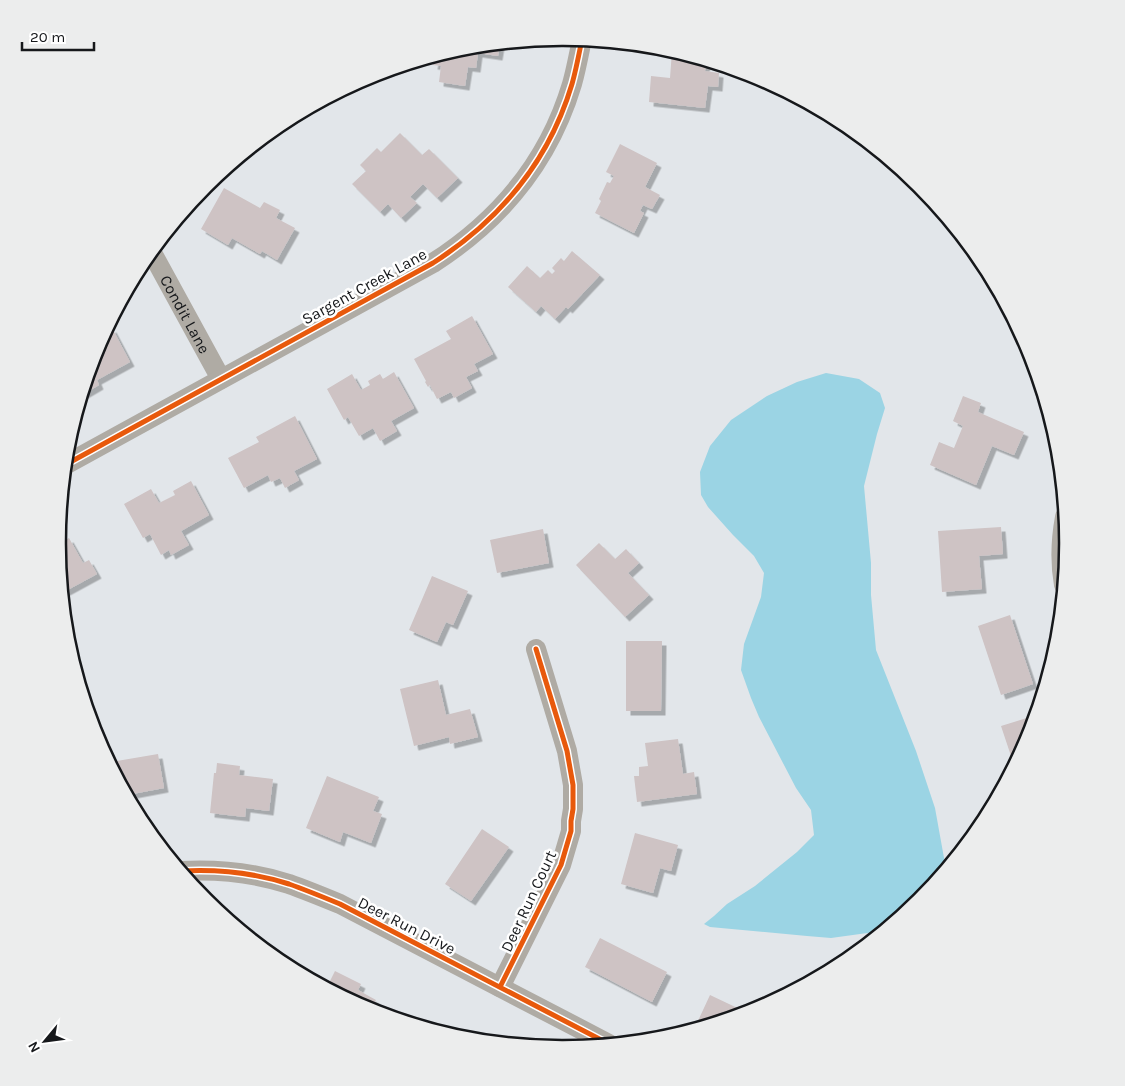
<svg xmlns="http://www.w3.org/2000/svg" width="1125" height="1086" font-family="Karla,sans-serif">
<defs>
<filter id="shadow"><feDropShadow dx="4.5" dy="4.5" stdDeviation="0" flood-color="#0004"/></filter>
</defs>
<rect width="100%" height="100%" fill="#e2e6ea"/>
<path fill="#9bd4e4" d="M826 373 859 379 880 393 885 408 877 434 864 486 871 563V595L876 650 916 751 935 808 946 869 920 901 882 931 831 938 807 936 710 927 704 924 714 916 727 904 755 886 797 852 814 835 811 810 796 788 759 717 751 698 741 670 744 644 761 597 764 573 754 556 733 535 708 507 701 495 700 472 710 446 731 420 767 396 797 382Z"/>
<path fill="#cec3c4" filter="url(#shadow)" d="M500 44 498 56 478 53 476 68 468 67 465 86 439 82 441 66 433 65 435 56 464 47Z
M672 51 706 61 705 71 719 73 718 87 708 86 705 108 649 102 651 76 670 78Z
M400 133 422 155 429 149 458 178 437 198 423 184 410 197 417 203 401 218 388 204 380 212 352 184 366 171 360 165 377 148 381 152Z
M620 144 657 163 645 187 660 195 652 209 643 205 640 211 644 213 634 233 595 213 601 201 599 199 607 182 610 183 614 176 606 172Z
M224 188 260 208 264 202 280 210 276 218 295 228 277 260 262 251 260 254 232 238 228 245 201 229Z
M572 251 600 275 568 309 566 307 555 319 541 306 536 312 508 287 527 266 540 278 548 270 552 274 555 271 552 268 561 258 564 261Z
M472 316 493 354 474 364 478 371 466 377 472 388 454 398 451 392 437 399 430 385 428 387 425 382 426 381 414 359 451 339 446 331Z
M112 328 130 362 97 380 99 385 82 395 96 349 105 332Z
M394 372 414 408 391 421 397 431 380 441 373 428 359 436 348 417 344 420 327 389 352 374 361 390 370 385 368 381 380 374 383 379Z
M963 396 981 403 978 412 1024 432 1014 455 992 446 976 485 930 465 939 442 954 448 963 426 953 421Z
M295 416 317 459 294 471 299 480 285 488 280 478 271 482 268 475 244 488 228 458 259 442 256 437Z
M191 481 209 515 181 531 189 545 171 555 169 550 161 555 150 534 143 538 124 504 151 489 159 503 175 495 173 491Z
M1001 527 1003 554 979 556 982 589 942 592 938 531Z
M543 529 549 563 497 573 490 540Z
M69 538 83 563 89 560 97 574 62 593 57 544Z
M599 543 615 559 626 549 639 563 628 573 649 595 625 617 576 565Z
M432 576 468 591 453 625 446 622 437 642 409 630Z
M1010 615 1033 684 1001 695 978 626Z
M626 641H662L661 711H626Z
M438 680 446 715 470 709 478 737 450 744 449 737 414 746 400 689Z
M1036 715 1029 737 1014 765 1001 726Z
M678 739 683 774 694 772 697 794 637 802 634 776H639V767L648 766 645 743Z
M109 751 111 762 158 754 164 788 127 795 104 752Z
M217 763 240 766 239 775 273 779 269 811 246 808 245 817 210 813 214 773H216Z
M327 776 379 797 373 811 382 814 371 843 343 832 340 842 306 828Z
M482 829 509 847 471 901 445 884Z
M635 833 678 845 671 871 660 868 653 893 621 884Z
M600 938 667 972 652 1002 585 967Z
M335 971 361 984 358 990 376 1000 374 1004 399 1016 398 1019 369 1010 327 987Z
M710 995 748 1013 703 1026 697 1023Z
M452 1028 475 1040 464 1039 449 1034Z"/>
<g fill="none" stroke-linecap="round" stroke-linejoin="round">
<g stroke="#afaba4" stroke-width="20">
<path id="s1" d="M151 251 221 379"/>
<path d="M65 465 433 263C500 220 549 161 572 84 576 70 579 54 582 39"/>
<path d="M1064 585C1060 563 1061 539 1065 517"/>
<path d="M181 871C217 869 255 873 289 884 306 890 323 897 340 904L609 1044"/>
<path d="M500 987 561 865 571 831V821L573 809V785L567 751 536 649"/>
</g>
<defs>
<path id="cycleway" d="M65 465 433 263C500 220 549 161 572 84 576 70 579 54 582 39
M181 871C217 869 255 873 289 884 306 890 323 897 340 904L609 1044
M500 987 561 865 571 831V821L573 809V785L567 751 536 649"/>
</defs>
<use href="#cycleway" stroke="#fff" stroke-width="8"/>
<use href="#cycleway" stroke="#e8590c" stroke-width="5"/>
</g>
<g text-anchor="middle" stroke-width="5" stroke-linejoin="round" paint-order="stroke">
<g font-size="16" fill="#16181b" stroke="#fff">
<text transform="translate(364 286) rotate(-29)" y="6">Sargent Creek Lane</text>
<text dy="6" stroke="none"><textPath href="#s1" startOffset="72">Condit Lane</textPath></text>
<text transform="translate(528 901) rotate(-65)" y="6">Deer Run Court</text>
<text transform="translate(407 925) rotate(27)" y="6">Deer Run Drive</text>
</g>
</g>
<path d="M0 0H1125V1086H0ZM562 46H563A496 496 0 0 1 1059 542V544A496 496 0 0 1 563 1040H562A496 496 0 0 1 66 544V542A496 496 0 0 1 562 46Z" fill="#eceded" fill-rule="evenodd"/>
<path fill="none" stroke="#16181b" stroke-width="2.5" d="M562 46H563A496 496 0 0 1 1059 542V544A496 496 0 0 1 563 1040H562A496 496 0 0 1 66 544V542A496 496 0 0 1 562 46Z"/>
<g transform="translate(45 1041) rotate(241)" stroke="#ffffff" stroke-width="4" paint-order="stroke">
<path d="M0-4L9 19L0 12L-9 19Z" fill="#16181b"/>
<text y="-8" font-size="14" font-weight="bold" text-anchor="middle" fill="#16181b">N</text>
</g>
<path d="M22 42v8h72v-8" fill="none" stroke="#16181b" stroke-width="2.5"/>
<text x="30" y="42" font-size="15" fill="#16181b" stroke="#ffffff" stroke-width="4" paint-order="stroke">20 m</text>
</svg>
